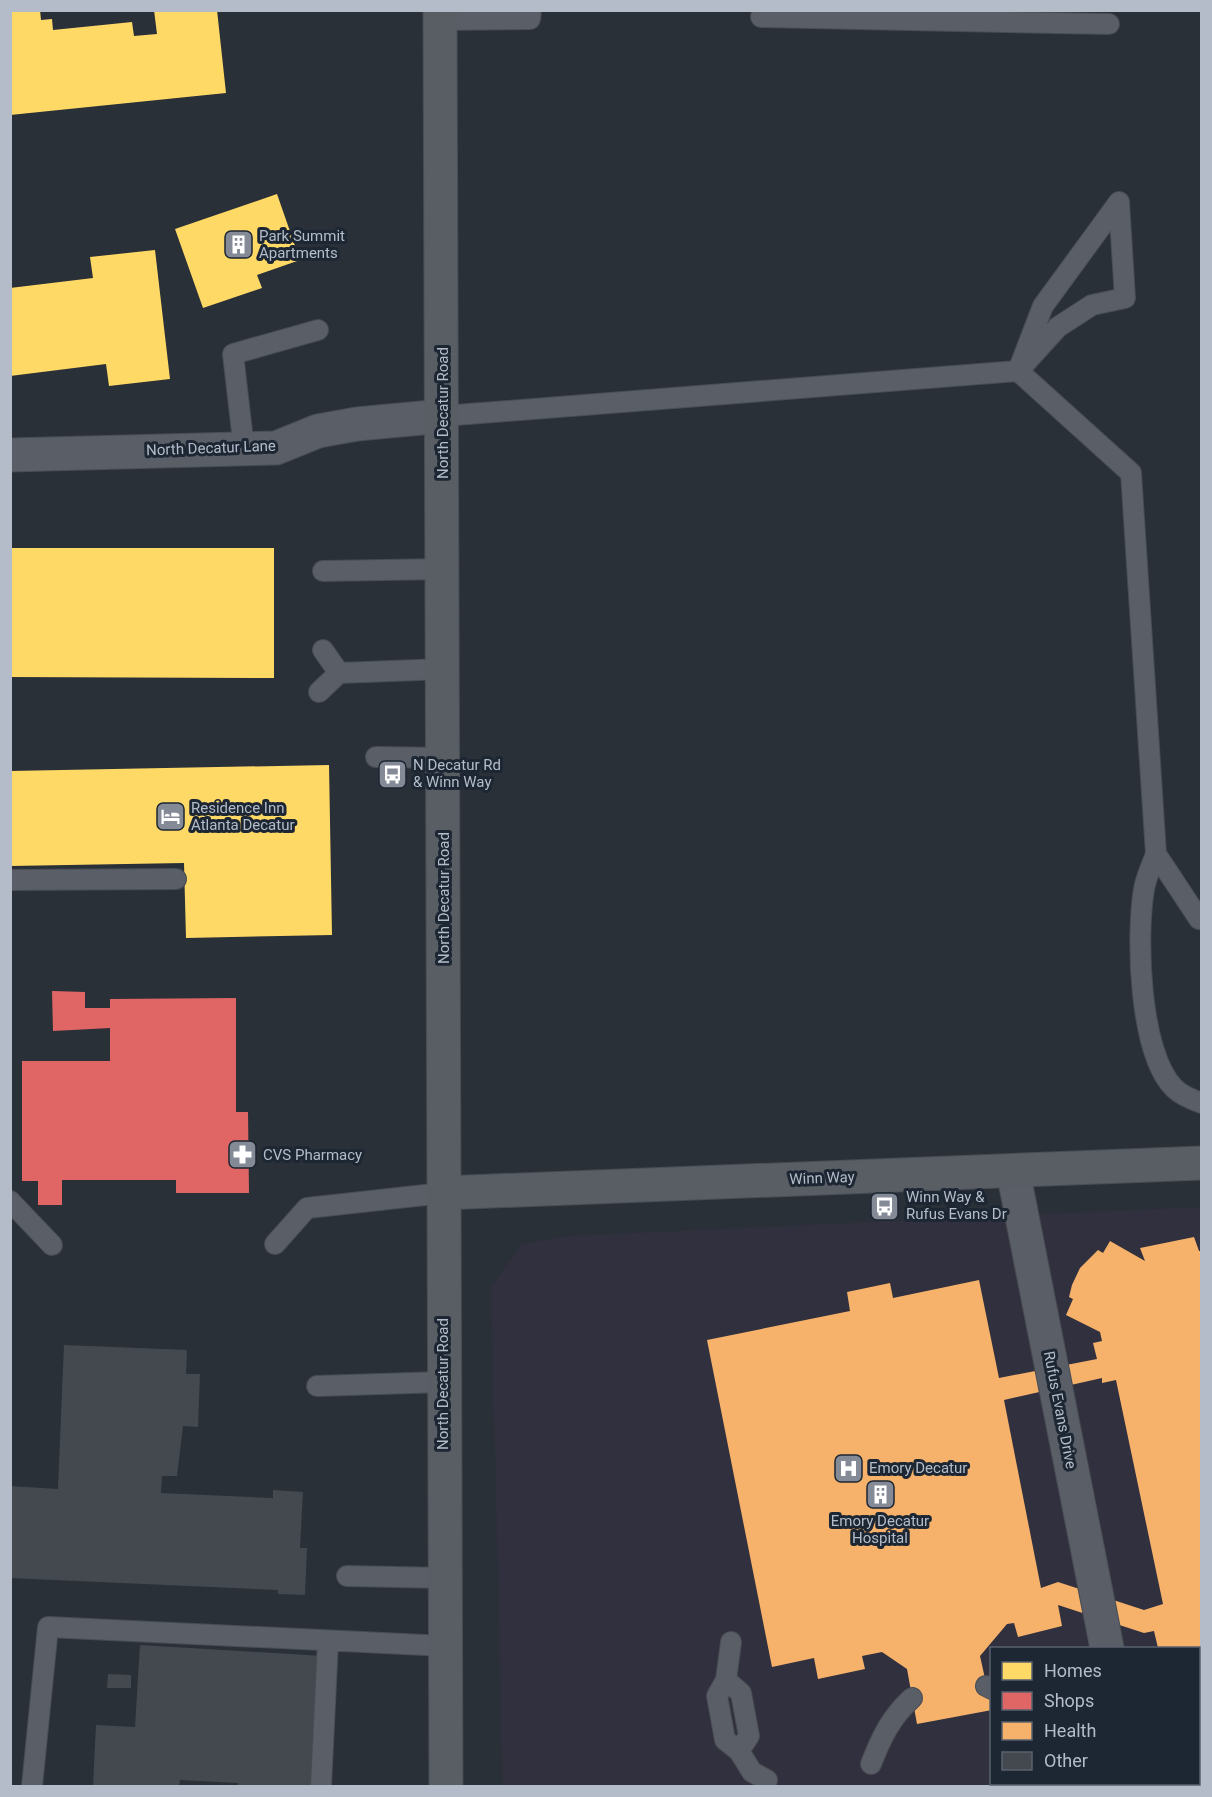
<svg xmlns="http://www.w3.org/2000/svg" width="1212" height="1797" font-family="Roboto,sans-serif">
<rect width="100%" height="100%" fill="#2a3038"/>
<path fill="#31303e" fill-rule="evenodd" d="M1201 1207V1786H503L491 1287 522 1244 568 1236ZM992 1648H1198V1784H992Z"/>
<path fill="#ffd966" d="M10 10H40L41 20 52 19 53 30 132 22 134 36 157 34 154 10H217L226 93 10 115Z
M277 194 300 260 257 275 262 288 203 308 175 229Z
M155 250 170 379 109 386 106 364 10 376V288L93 278 90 257Z
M11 548H274V678L10 677Z
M329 765 332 935 186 938 184 863 10 866V771Z"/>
<path fill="#e06666" d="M52 991 85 992V1008H110V999L236 998V1112H248L249 1193H176V1180H62V1205H38V1181H22V1061H110V1028L53 1031Z"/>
<path fill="#f6b26b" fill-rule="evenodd" d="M1194 1237 1199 1251H1202V1731H1198V1648H1158L1154 1631 1144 1633 1058 1605 1062 1626 1018 1637 1014 1623 1007 1624 980 1656 992 1710 917 1724 907 1669 882 1652 862 1656 865 1669 818 1679 814 1658 772 1667 707 1340 850 1311 847 1292 890 1283 893 1298 979 1280 999 1378 1097 1359 1093 1343 1102 1341 1100 1332 1066 1315 1073 1299 1069 1297 1072 1285 1080 1268 1098 1250 1103 1253 1110 1241 1145 1261 1140 1248ZM1102 1378V1383L1116 1380 1163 1604 1144 1610 1058 1582 1041 1588 1004 1400Z"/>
<path fill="#444950" d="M64 1345 187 1350 186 1374H200L198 1427 183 1426 177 1476H162L161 1493 273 1498V1490L303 1492 300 1548H307L305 1595 278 1594V1590L10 1578V1486L58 1489Z
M140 1645 323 1656 315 1786H238V1783L180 1780 179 1786H93L96 1725 135 1727Z
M108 1674 131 1675V1688H107Z"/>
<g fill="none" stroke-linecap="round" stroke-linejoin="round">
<defs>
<path id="lane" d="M761 17 1109 24
M440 20 530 19 531 10
M1119 202 1125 298 1092 305 1058 327 1018 371 1043 306Z
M443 416 1018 371 1131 473 1156 854C1152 865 1146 877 1144 889 1136 936 1139 1053 1174 1088 1180 1094 1193 1100 1202 1103
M244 449 233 354 318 330
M323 571 444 569
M323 650 339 673
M319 692 339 673 444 669
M376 757 444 758
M1156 854 1199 919
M10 880 176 879
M10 1201 52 1245
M275 1244 307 1208 443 1193
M317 1386 443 1382
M347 1576 445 1578
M731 1642 726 1680 717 1696 725 1740 739 1751 752 1772 767 1780
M726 1680 741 1693 749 1736 739 1751
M986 1686 992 1689
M871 1764C881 1738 891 1717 912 1698
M32 1786 48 1627 445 1646
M321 1786 328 1641"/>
<path id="street" d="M10 455 276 448 318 431 357 424 443 416
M1013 1171 1107 1648
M1134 1784 1135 1786"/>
<path id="secondary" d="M440 10 446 1786
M443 1193 1202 1163"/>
</defs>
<use href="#lane" stroke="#484c53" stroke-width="22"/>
<use href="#street" stroke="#484c53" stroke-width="35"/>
<use href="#secondary" stroke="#484c53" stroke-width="35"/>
<use href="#lane" stroke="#5a5e66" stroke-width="20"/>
<use href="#street" stroke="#5a5e66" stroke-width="33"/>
<use href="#secondary" stroke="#595d64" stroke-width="33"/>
</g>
<defs>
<symbol id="building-square" viewBox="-11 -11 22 22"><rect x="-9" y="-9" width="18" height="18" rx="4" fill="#848b96" stroke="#1d2633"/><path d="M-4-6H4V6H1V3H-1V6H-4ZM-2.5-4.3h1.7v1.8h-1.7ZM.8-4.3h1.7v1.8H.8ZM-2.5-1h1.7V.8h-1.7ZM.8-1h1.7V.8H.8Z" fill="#fff"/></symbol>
<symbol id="bus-square" viewBox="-11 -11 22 22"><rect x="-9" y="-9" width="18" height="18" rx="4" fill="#848b96" stroke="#1d2633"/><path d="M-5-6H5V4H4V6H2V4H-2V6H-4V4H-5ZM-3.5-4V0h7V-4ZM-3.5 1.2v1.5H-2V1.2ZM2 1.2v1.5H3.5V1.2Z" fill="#fff"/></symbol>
<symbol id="hotel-square" viewBox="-11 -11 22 22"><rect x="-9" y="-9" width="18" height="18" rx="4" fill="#848b96" stroke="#1d2633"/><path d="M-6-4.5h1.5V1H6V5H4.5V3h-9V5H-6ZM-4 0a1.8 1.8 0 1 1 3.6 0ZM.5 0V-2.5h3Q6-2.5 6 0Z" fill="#fff"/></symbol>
<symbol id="pharmacy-square" viewBox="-11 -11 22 22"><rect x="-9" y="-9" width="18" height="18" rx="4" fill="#848b96" stroke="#1d2633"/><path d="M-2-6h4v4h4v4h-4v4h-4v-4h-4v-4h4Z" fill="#fff"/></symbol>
<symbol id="hospital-square" viewBox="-11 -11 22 22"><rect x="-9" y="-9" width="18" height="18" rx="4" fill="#848b96" stroke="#1d2633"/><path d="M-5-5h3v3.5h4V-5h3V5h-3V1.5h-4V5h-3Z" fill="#fff"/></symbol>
</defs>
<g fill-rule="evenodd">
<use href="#building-square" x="222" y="228" width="33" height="33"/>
<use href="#bus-square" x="376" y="758" width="33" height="33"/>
<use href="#hotel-square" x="154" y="800" width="33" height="33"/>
<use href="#pharmacy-square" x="226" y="1138" width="33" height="33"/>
<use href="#bus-square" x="868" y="1190" width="33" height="33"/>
<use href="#hospital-square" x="832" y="1452" width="33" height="33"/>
<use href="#building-square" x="864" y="1478" width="33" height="33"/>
</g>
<g text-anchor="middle" stroke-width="6" stroke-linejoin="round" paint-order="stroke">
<g font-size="15" fill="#b4bcc9" stroke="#1d2633" text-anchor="start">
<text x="259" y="241">Park Summit<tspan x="259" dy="17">Apartments</tspan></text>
<text x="413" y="770">N Decatur Rd<tspan x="413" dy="17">&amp; Winn Way</tspan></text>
<text x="191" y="813">Residence Inn<tspan x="191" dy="17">Atlanta Decatur</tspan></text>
<text x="263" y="1160">CVS Pharmacy</text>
<text x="906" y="1202">Winn Way &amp;<tspan x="906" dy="17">Rufus Evans Dr</tspan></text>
<text x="869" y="1473">Emory Decatur</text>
<text x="880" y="1526" text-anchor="middle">Emory Decatur<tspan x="880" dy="17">Hospital</tspan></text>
</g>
<g font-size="15" fill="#b4bcc9" stroke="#1d2633">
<text transform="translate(443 413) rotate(-90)" y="5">North Decatur Road</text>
<text transform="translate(211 448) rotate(-2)" y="5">North Decatur Lane</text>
<text transform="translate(444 898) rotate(-90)" y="5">North Decatur Road</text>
<text transform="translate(822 1178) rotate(-2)" y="5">Winn Way</text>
<text transform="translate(443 1384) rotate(-90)" y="5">North Decatur Road</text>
<text transform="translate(1060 1410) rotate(79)" y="5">Rufus Evans Drive</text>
</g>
</g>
<rect width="1212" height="1797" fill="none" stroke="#b4bcc9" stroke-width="24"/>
<rect x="990" y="1647" width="210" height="138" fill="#1d2633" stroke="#59626f" stroke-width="1.5"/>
<rect x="1002" y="1662" width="30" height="18" fill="#ffd966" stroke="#59626f" stroke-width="1.5"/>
<text x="1044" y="1677" font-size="18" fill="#b4bcc9">Homes</text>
<rect x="1002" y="1692" width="30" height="18" fill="#e06666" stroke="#59626f" stroke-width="1.5"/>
<text x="1044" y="1707" font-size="18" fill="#b4bcc9">Shops</text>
<rect x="1002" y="1722" width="30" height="18" fill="#f6b26b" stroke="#59626f" stroke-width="1.5"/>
<text x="1044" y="1737" font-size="18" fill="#b4bcc9">Health</text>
<rect x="1002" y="1752" width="30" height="18" fill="#444950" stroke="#59626f" stroke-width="1.5"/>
<text x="1044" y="1767" font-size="18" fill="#b4bcc9">Other</text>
</svg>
